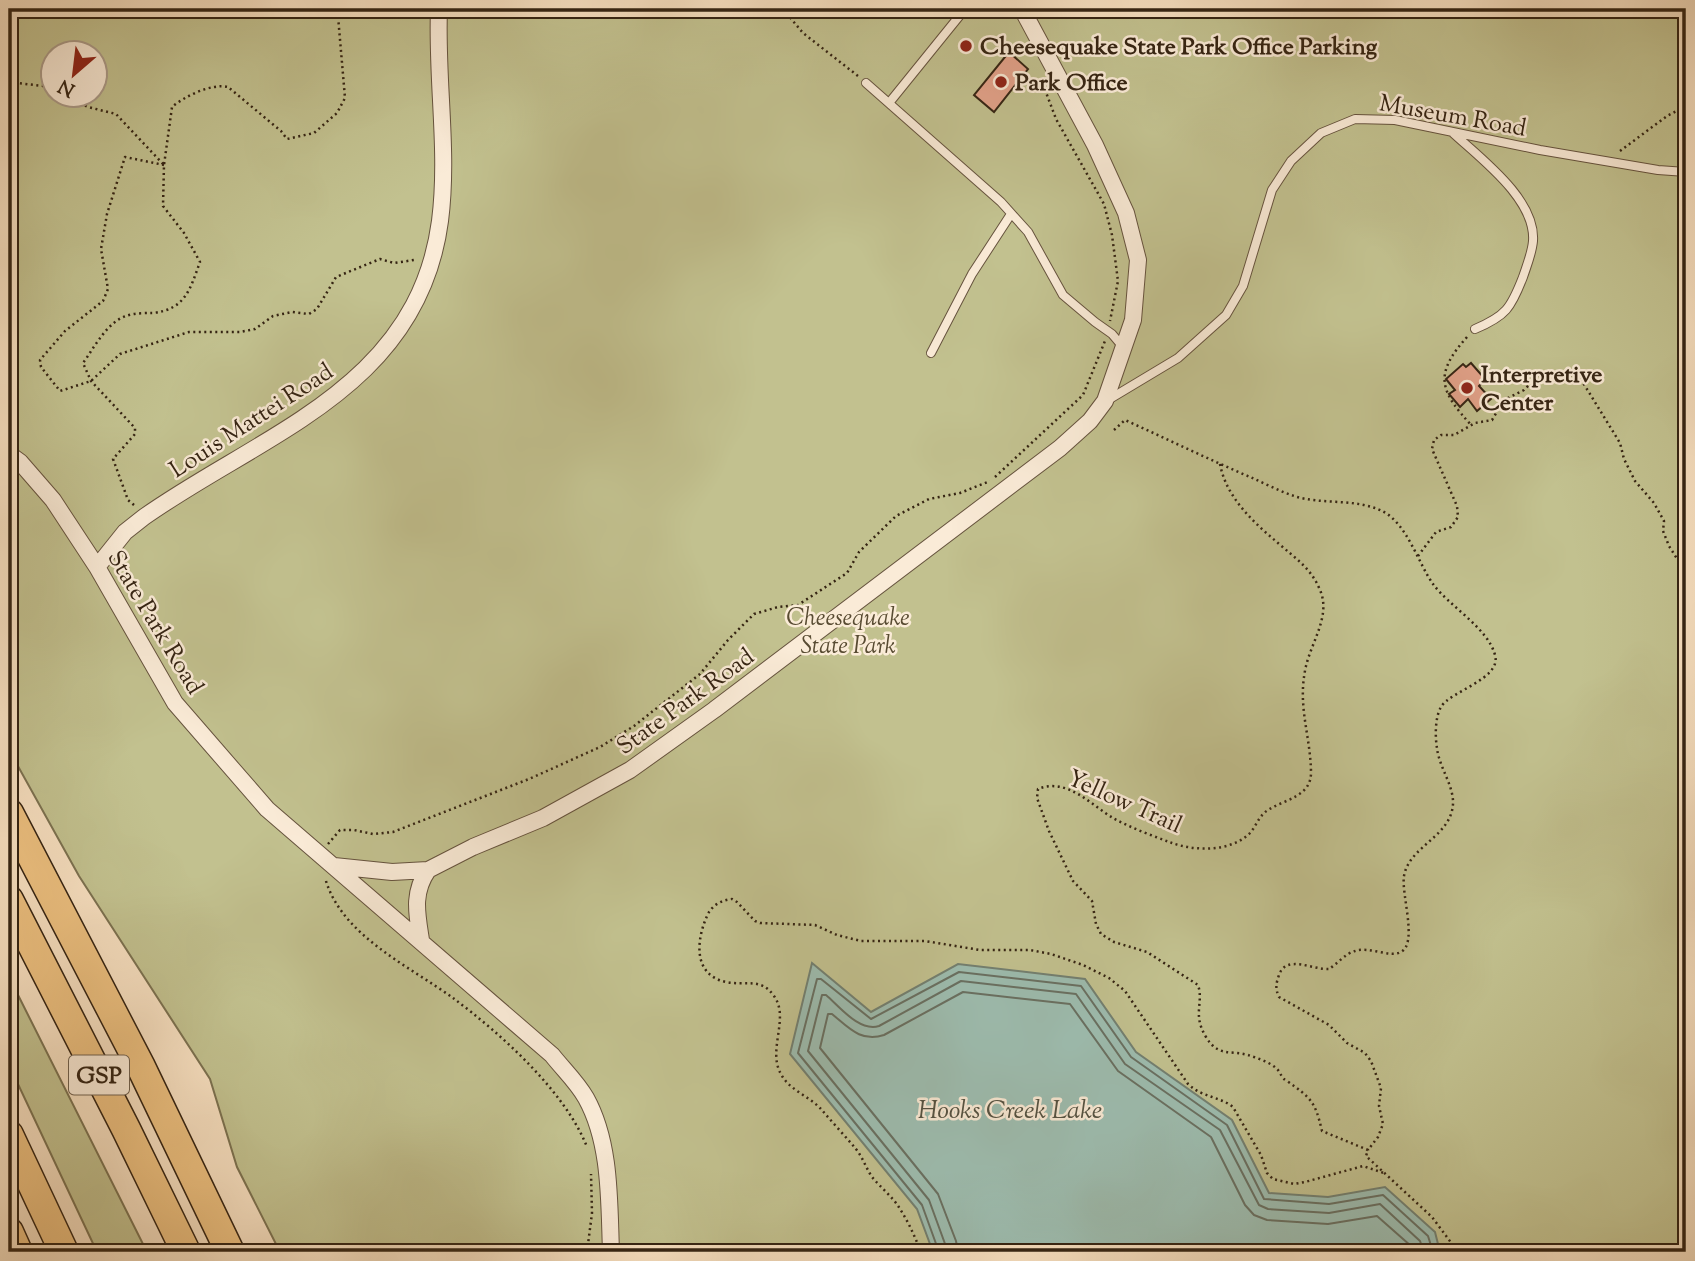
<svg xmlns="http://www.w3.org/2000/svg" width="1695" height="1261" font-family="'Sorts Mill Goudy',serif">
<rect width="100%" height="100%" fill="#f7e0c1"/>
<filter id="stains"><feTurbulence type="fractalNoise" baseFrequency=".00286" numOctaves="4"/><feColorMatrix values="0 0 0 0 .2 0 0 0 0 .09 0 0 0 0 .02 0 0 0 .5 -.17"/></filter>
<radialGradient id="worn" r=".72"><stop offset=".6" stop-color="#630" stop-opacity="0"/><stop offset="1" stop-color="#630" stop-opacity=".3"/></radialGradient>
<path fill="#c2c18f" stroke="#7c7251" stroke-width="2" fill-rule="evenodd" d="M9 9H1686V1252H280L237 1167 210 1079 79 876 9 750ZM52 52H94V94H52Z
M9 977 147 1252H97L9 1065Z"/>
<path fill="#9dbdb0" stroke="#738071" stroke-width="2" d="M812 963 871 1012 958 964 1085 979 1136 1052 1232 1120 1269 1193 1328 1197 1385 1187 1435 1232 1440 1252H933L917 1209 790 1054Z"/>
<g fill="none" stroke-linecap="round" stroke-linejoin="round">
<path stroke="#697062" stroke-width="2" d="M939 1252 922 1205 798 1053 817 979H821L871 1019 959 972 1081 986 1131 1057 1227 1125 1264 1199 1329 1204 1383 1195 1428 1236 1433 1252
M948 1252 929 1200 808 1051 822 995H826C840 1007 859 1032 879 1026L961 981 1076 994 1125 1064 1220 1130 1259 1205 1268 1209 1329 1213 1380 1204 1420 1241 1424 1252
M958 1252 956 1241 938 1194 820 1048 828 1014H832C848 1027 861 1043 884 1035L963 992 1070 1004 1118 1071 1211 1137 1245 1205 1254 1215 1267 1220 1328 1224 1377 1216 1411 1246 1413 1252"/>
</g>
<path fill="#e3a28a" stroke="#352413" stroke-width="2" d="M1009 52 1028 69 994 112 974 95Z
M1471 363 1485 379 1479 386 1491 399 1477 411 1468 399 1460 407 1449 394 1455 390 1446 379 1463 364 1466 367Z"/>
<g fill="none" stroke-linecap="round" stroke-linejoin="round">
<defs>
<path id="service" d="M866 83 1001 202 1028 232 1063 295 1095 322 1112 334 1123 347
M889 103 965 9
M1452 132C1480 158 1536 199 1533 241 1532 253 1527 265 1523 277 1511 308 1506 316 1475 329
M931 353 972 274 1011 214
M1108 400 1178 358 1226 315 1243 286 1272 190 1291 161 1321 133 1355 119 1395 120 1540 150 1658 170 1686 172"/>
<path id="minor" d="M9 454 20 462 53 500 97 567 175 703 267 809 552 1055C563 1069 577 1082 586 1098 611 1143 609 1201 611 1252
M97 567 125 532 144 517C263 433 418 388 440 221 449 151 436 79 439 9
M334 866 392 872 428 870 473 847 543 818 630 770 714 710 1060 448 1090 421 1105 401 1133 320 1138 260 1126 213 1095 145 1022 9
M421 940C417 914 412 893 428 870"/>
<path id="motorway" d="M9 813 141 1067 230 1252
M9 900 126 1129 186 1252
M9 1135 64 1252
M9 1232 18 1252"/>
</defs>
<use href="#service" stroke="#66533e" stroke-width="10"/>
<use href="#minor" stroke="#66533e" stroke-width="18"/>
<use href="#motorway" stroke="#352413" stroke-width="31"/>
<path stroke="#352413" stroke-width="2.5" stroke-dasharray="2 3.5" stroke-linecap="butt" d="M783 9 803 33 858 76
M9 40C16 28 17 22 13 9
M1041 79 1056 119 1104 204 1112 235 1118 281 1110 321
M9 82 43 86 52 91
M60 94 88 107 116 114 164 165
M1620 151 1667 116 1686 106
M164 165 125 157 107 214 101 249 108 289 103 301 65 331 40 360 41 367 60 391 91 381 120 354 189 332H240L255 329 273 316 292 312 309 314 317 309 336 277 380 259 394 263 414 260
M1467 337C1433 375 1440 391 1472 426
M1114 430 1125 420C1167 439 1208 459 1250 477 1264 483 1279 491 1294 496 1321 505 1356 498 1382 511 1407 523 1418 563 1433 584 1449 606 1488 628 1495 655 1502 679 1450 691 1441 707 1435 717 1435 737 1437 748 1439 767 1454 786 1453 804 1451 837 1409 846 1404 876 1401 894 1418 943 1401 952 1390 958 1369 946 1355 951 1346 953 1337 964 1329 969 1313 970 1286 954 1279 975 1276 984 1275 988 1279 997L1329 1025 1347 1043 1365 1053 1371 1061 1381 1088 1379 1106 1383 1124 1378 1137 1368 1150
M1220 464C1226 497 1253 522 1278 543 1295 558 1311 568 1320 590 1331 615 1312 641 1306 666 1297 705 1310 733 1311 771 1312 797 1285 799 1268 810 1258 816 1256 828 1248 835 1228 852 1195 851 1172 843 1153 836 1131 828 1113 818 1091 805 1067 777 1038 789L1037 798 1049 831 1073 881 1092 901 1096 924 1101 934 1114 942 1147 952 1198 985C1204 1003 1192 1014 1206 1037 1218 1057 1230 1050 1248 1055 1257 1058 1270 1062 1277 1069 1281 1073 1281 1078 1287 1081 1311 1098 1315 1101 1322 1131L1368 1150 1366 1156 1432 1217 1458 1252
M995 477 1083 395 1105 341
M134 505 128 500 113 459 135 434V428L91 381 83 363C94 348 107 322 126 316 134 313 145 313 153 313 186 309 190 289 200 262L184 233 163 206 164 165 172 107C185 96 212 83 228 87L281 131 287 139 314 133 337 113 345 98 338 16 333 9
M1418 556 1436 532 1451 527 1458 517 1457 506 1432 449 1434 440 1441 435H1454L1475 423 1492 420 1504 400 1524 390 1538 376 1546 372 1565 373 1574 376 1582 381 1620 443 1624 459 1635 481 1654 503 1664 521 1663 531 1669 546 1686 573
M328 844 340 830H354L373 834 393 832 529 779 600 747 634 726 700 674 728 640 754 614 778 607 798 605 847 573 859 552 896 516 929 499 960 493 990 481
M326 881C343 936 409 966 453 998 500 1033 565 1091 587 1147
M587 1252 592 1213 591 1174
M921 1252C915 1237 909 1223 900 1209 893 1197 881 1188 872 1177 866 1168 863 1158 856 1149 845 1136 832 1122 821 1109 809 1096 789 1090 781 1074 767 1050 790 1018 774 996 761 977 745 986 726 982 693 975 696 941 707 916 711 906 721 900 732 899L737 902 755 921 760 923 815 925 837 935 861 941H925L980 950H1030L1051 954 1083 965 1109 978 1125 991 1188 1084C1203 1098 1219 1096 1233 1107L1261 1155 1267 1173 1273 1179 1294 1184 1305 1182 1363 1166 1384 1173"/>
<use href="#service" stroke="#faebd7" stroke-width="8"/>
<use href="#minor" stroke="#faebd7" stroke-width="16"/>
<use href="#motorway" stroke="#ecc080" stroke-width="28"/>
</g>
<g fill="#8f2418" stroke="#faebd7" stroke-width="2.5">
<circle cx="966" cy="46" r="7"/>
<circle cx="1001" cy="82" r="7"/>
<circle cx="1467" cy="388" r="7"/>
</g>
<g text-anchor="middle" stroke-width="5" stroke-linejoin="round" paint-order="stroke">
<rect fill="#faebd7" stroke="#70604e" stroke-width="2" x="69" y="1055.5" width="60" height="39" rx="5"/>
<g font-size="23" font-weight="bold" fill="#352413">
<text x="99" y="1083">GSP</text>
</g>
<g font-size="24" font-weight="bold" fill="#352413" stroke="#faebd7" text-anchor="start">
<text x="980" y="54">Cheesequake State Park Office Parking</text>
<text x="1015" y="90">Park Office</text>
<text x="1481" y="382">Interpretive<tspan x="1481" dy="28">Center</tspan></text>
</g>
<g font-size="24" fill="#352413" stroke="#faebd7">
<text transform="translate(1453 115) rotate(10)" y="8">Museum Road</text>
<text transform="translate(251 420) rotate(-33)" y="8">Louis Mattei Road</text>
<text transform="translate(156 622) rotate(59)" y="8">State Park Road</text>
<text transform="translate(685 701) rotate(-36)" y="8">State Park Road</text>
<text transform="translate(1125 801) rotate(24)" y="8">Yellow Trail</text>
</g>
<g font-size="24" font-style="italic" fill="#584b32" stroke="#faebd7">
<text x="848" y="625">Cheesequake<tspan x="848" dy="28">State Park</tspan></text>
</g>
<g font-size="26" font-style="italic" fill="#545242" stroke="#faebd7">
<text x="1010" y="1118">Hooks Creek Lake</text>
</g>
</g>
<rect width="1695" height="1261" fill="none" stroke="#f7e0c1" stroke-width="35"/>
<rect x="10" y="10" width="1674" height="1240" fill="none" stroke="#352413" stroke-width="3.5"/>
<rect x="18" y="18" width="1660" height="1226" fill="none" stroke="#352413" stroke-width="2"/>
<g transform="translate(74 74) rotate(208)"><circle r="33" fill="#faebd7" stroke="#ab9b89" stroke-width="2"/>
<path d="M0-5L12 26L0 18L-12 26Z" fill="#8f2418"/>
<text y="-10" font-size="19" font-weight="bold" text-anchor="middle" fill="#352413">N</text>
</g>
<rect width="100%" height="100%" filter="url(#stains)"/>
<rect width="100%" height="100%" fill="url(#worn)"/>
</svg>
